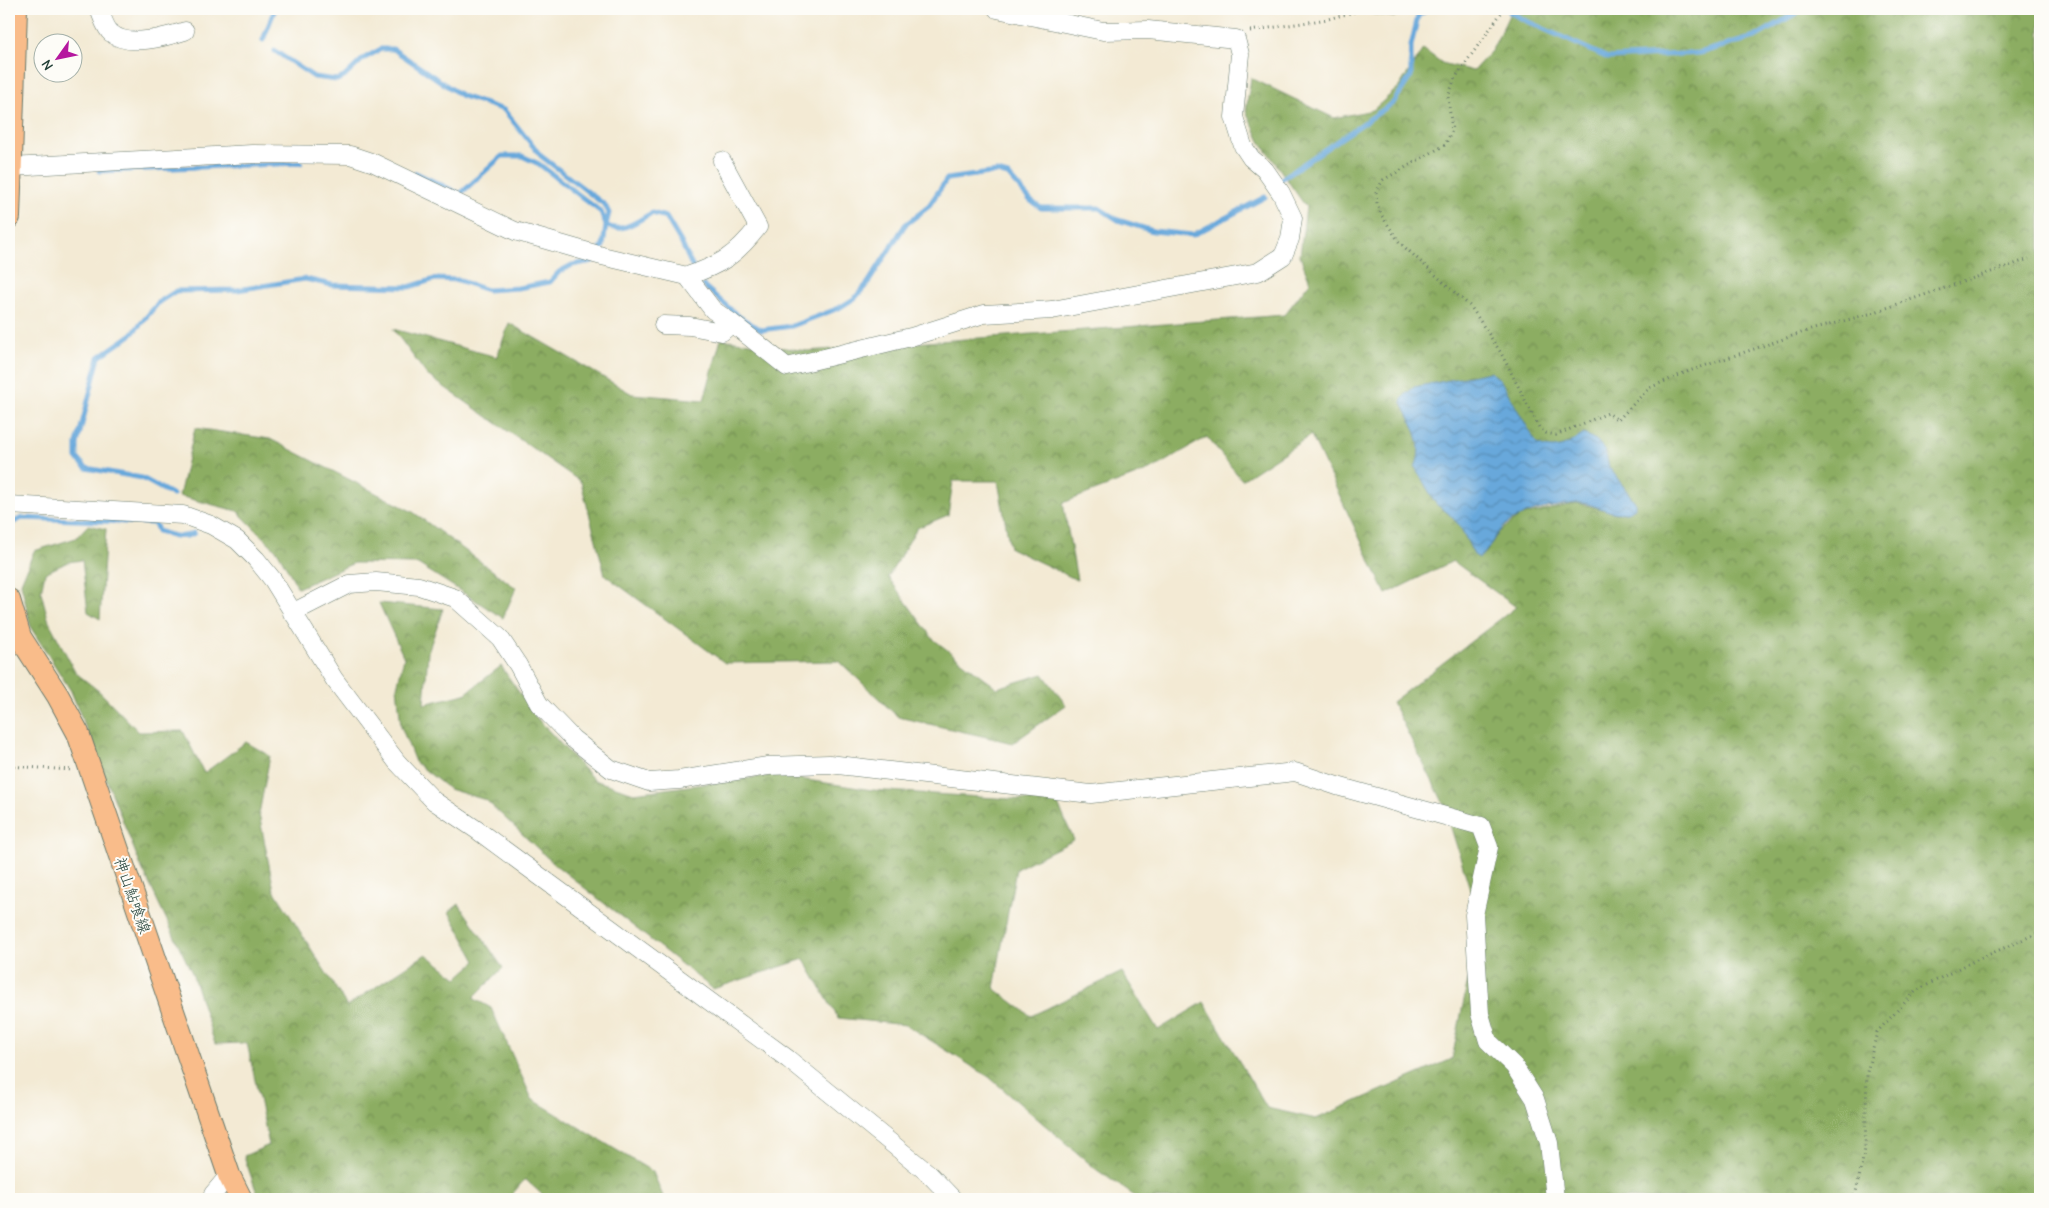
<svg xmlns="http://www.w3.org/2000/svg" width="2049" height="1208" font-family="'Comic Neue','Klee One',sans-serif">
<defs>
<pattern id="forest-crowns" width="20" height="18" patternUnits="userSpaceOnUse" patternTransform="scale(1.25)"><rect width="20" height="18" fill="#8cad62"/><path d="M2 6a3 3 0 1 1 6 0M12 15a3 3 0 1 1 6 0" fill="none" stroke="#728e52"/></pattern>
<pattern id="water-waves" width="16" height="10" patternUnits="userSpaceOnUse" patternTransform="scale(1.25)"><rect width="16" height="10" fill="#68a8db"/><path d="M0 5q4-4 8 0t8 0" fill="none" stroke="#558ab2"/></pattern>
</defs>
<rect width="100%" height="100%" fill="#fdfcf7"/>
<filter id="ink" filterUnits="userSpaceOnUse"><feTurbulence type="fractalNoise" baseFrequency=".02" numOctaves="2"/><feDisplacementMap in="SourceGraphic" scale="10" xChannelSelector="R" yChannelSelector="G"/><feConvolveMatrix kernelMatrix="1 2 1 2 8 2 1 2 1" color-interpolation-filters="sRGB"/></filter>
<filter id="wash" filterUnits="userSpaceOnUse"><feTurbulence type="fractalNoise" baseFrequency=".0096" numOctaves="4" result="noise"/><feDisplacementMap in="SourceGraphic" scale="20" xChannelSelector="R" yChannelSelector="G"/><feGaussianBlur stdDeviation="1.12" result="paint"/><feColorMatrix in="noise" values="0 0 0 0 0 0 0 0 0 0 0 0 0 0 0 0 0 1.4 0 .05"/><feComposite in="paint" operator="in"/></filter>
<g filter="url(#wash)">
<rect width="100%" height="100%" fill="#f3ead4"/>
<path fill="url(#forest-crowns)" stroke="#56754b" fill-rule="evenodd" d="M1342 9H1405L1394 17Z
M1512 9H2040V1199H1139L1097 1170 989 1077 906 1025 838 1018 804 959 713 989 553 863 486 800 449 789 415 762 401 726 397 687 404 658 379 603 443 609 428 652 424 704 465 694 501 666 536 717 594 780 634 793 774 775 872 790 1057 802 1074 840 1016 869 994 988 1031 1016 1122 972 1158 1030 1204 1002 1267 1108 1316 1119 1452 1059 1480 921 1443 802 1392 702 1516 607 1453 561 1386 594 1311 435 1242 480 1207 437 1152 469 1063 503 1077 580 1010 548 998 481H953L948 515 917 528 888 577 933 639 997 688 1043 674 1066 705 1013 743 898 717 839 661 725 663 605 575 581 482 427 375 393 329 497 357 509 323 632 394 704 400 721 339 807 351 1284 315 1310 282 1300 256 1306 207 1260 141 1246 111 1251 78 1334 118 1373 110 1399 87 1423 49 1442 63 1473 71 1492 50ZM1401 401 1532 437C1546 459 1568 445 1584 434L1605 450 1609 467 1635 502 1617 513 1578 503 1520 516 1498 533 1485 554 1474 555 1460 526 1448 513 1436 504 1416 467C1425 441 1412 424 1401 401Z
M195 428 270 439 413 512 516 588 503 618 418 564 354 563 298 588 278 552 237 511 179 496Z
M88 525 106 529 100 619 88 612 82 560 68 562 45 573 41 592 49 622 76 673 100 692 139 732 183 731 204 773 246 742 270 756 259 814 274 890 347 1006 426 954 457 978 476 961 449 912 459 904 503 968 473 998 491 1008 532 1099 653 1172 664 1199H547L525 1179 508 1199H259L244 1156 269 1145 247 1043 215 1044 192 973 140 864 71 691 31 628 21 583 34 551 76 538Z"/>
<path fill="url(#water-waves)" stroke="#447288" d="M1490 372 1500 379 1537 444C1557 453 1567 445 1584 434L1596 440 1605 450 1609 467 1635 502V508C1616 522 1595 501 1576 503 1550 507 1515 511 1498 533 1491 542 1488 552 1479 558L1474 555 1460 526 1448 513 1436 504 1415 467C1426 443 1411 423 1401 401L1405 395 1414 387Z"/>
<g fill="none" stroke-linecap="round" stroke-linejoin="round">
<path stroke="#68a8db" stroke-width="5" d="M1510 12 1522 19 1608 58 1699 53 1755 37 1803 9
M263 40 275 9
M275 51 314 77 337 80 344 77 363 59 381 49H393L462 96 504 110 541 156 605 205 609 213 606 225
M99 171 301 163
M416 173 460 194 502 156H522L539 164 601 212 606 224
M1281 179 1393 103 1411 76V46L1418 16 1428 9
M599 251 603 246 606 225C621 235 638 220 652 213L666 217 681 242 694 270
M704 286 738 316 761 330 792 326 839 308 855 298 868 283 905 225 928 207 947 179 997 172 1008 175 1031 201 1041 208H1099L1118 220 1153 231 1193 235 1265 197
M173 495 142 478 86 468 77 458V444L99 357 132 334 159 302 176 291 237 290 305 279 332 285 409 287 435 279 458 280 487 290 518 288 550 282 559 272 572 265 593 261 594 258
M10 524 22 518 155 523 158 531C170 535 182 540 194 533"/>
</g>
</g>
<g filter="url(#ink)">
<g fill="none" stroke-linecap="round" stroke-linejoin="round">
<defs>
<path id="minor" d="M99 9C102 16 105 28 111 33 128 48 166 37 185 31
M11 167 252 154 350 155 374 163 515 231 602 256 687 276 713 310 732 323 787 367 911 337 984 314 1052 310 1258 272 1283 256 1290 239 1293 218 1281 193 1265 170 1251 158 1243 146 1234 117 1240 54 1236 39 1148 30 1103 31 997 9
M687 276C721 265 736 255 758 227L722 161
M663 325 690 326 722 332 732 323
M9 505 183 515 211 525 237 540 256 559 273 580 334 679 397 762 434 801 477 830 788 1059 928 1173 953 1199
M292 613 349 584 376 582 419 586 455 598 500 638 518 665 539 704 573 739 611 769 649 782 679 780 768 766 829 764 1091 794 1295 772 1337 786 1481 826 1489 847 1474 915 1480 1014 1488 1041 1514 1066 1535 1099 1549 1143 1555 1199
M213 1199V1194L229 1175"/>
<path id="major" d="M9 217 16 9
M9 600 20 637 58 696 78 733 229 1175 241 1199"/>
</defs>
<use href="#minor" stroke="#697a6c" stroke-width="19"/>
<use href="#major" stroke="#697a6c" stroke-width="24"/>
<path stroke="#697a6c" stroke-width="3" stroke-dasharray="1 4" stroke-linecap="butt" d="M1504 9 1455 78 1448 97 1452 131 1445 145 1383 180 1376 192 1377 204 1382 216 1400 243 1471 307 1501 353 1539 427 1546 433 1556 435 1608 413 1618 420 1649 388 1689 371 1807 331 1869 314 2029 259
M1250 31 1328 19 1365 9
M9 766 72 770
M1851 1199 1856 1192 1865 1149 1867 1072 1877 1032 1916 991 1963 966 2040 932"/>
<use href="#minor" stroke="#fff" stroke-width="18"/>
<use href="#major" stroke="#f9bc8a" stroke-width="22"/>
</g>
</g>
<g text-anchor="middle" stroke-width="4" stroke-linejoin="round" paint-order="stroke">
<g font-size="16" fill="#1f3d34" stroke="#fdfcf7">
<text transform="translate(133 895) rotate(71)" y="6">神山鮎喰線</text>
</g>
</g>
<rect width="2049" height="1208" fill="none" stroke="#fdfcf7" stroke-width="30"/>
<g transform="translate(58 58) rotate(237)"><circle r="24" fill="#fdfcf7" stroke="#a4b0a9"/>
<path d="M0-4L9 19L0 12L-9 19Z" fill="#b5179e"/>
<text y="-8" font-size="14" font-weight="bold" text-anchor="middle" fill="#1f3d34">N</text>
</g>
</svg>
